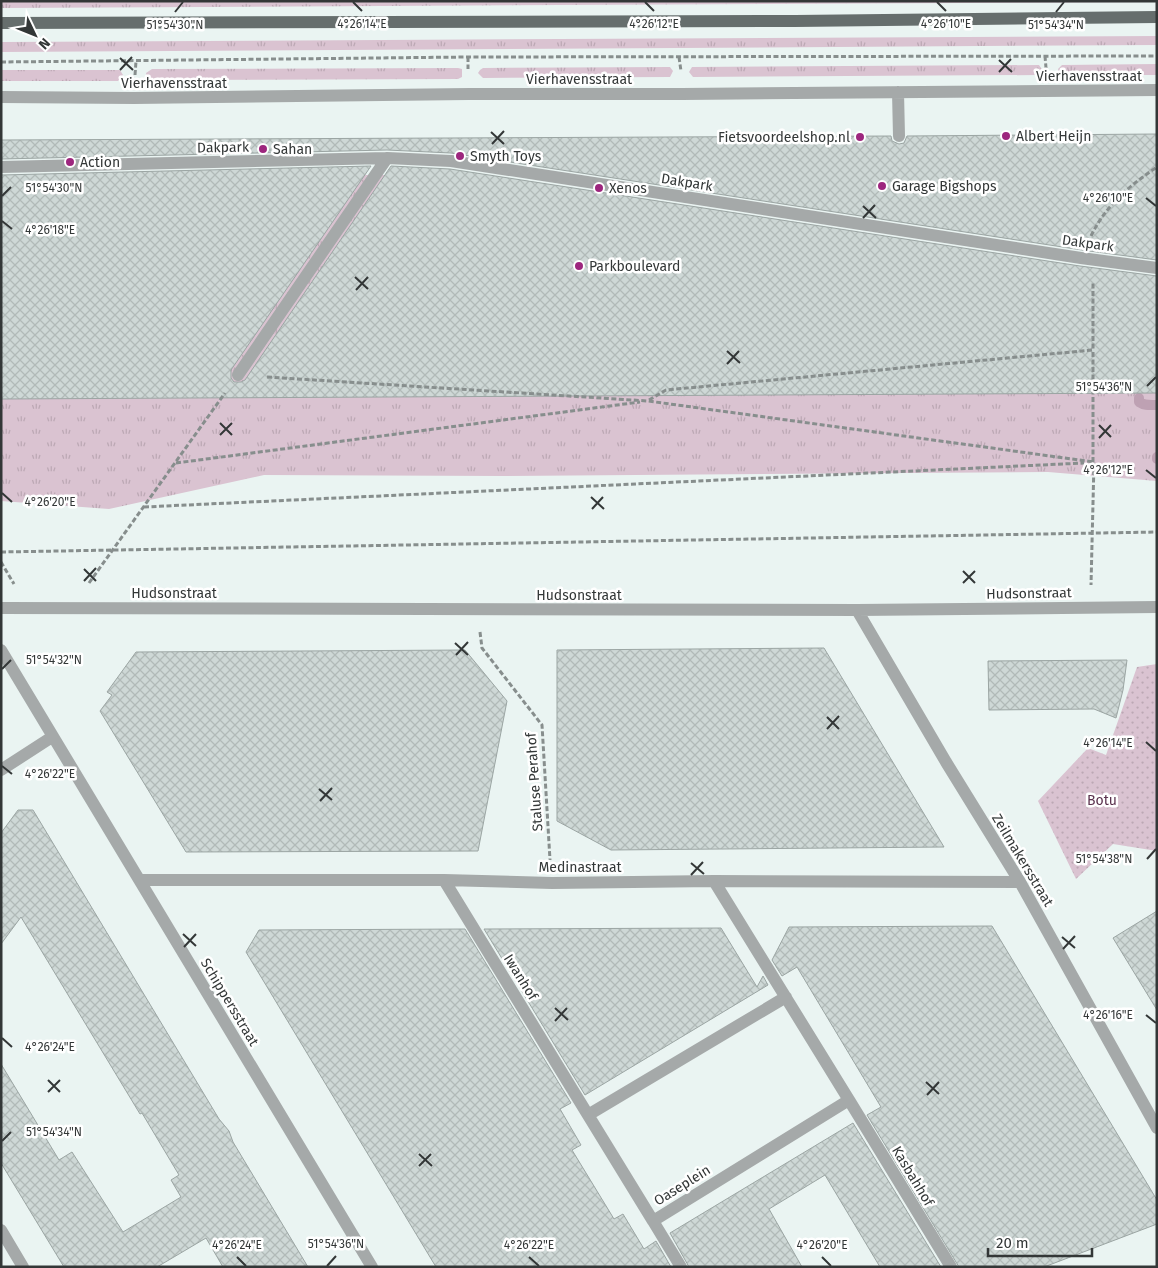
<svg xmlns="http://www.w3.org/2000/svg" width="1158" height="1268" font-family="'Fira Sans',sans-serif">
<defs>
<pattern id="grass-tufts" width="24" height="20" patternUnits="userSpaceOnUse" patternTransform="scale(1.25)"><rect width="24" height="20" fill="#dac3d1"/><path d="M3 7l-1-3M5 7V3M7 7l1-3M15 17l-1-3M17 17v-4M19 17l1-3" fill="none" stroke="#bca8b4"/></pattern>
<pattern id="park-dots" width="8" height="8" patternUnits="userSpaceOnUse" patternTransform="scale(1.25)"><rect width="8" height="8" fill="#dac3d1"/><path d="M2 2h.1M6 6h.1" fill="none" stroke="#bca8b4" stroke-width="1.8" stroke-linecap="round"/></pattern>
<pattern id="building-cross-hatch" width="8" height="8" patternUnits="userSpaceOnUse" patternTransform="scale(1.25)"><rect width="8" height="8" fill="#ced8d6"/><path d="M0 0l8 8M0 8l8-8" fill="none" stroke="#b1bab8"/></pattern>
</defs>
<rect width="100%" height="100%" fill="#eaf4f2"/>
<path fill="url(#grass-tufts)" d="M1 1H1157V2L1 8Z
M1157 36V45L1 52V42Z
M1157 64V75H1062L1059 73 1058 69 1062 65Z
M1039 65 1043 71 1039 75 693 77 689 72 692 67Z
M670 67 673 71 670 77 483 78 478 73 480 70 483 68Z
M458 68 462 69V77L458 79 150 80 147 78 146 73 152 69Z
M1 70H120L123 75 118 81H1Z
M1 175H388L1157 277V481L1048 472 501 476 264 475 109 509 1 501Z"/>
<path fill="url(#park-dots)" d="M1157 664V851L1113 844 1076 879 1038 801 1088 748 1106 755 1137 667Z"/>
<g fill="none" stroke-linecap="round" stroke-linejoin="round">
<path stroke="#bea1b3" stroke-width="10" d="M1139 398V402C1145 406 1150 405 1157 405
M1157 457V459"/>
</g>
<path fill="url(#building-cross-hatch)" stroke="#9ba5a3" d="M1157 134V260L1082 250 451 153 387 150 1 159V140L891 136 892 141 899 144 904 143 907 136Z
M371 166 231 370V378L234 382H241L245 380 391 166 450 169 1080 266 1157 276V393L1 399V175Z
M824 648 944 847 611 850 557 821V650Z
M465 650 507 701 478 851 186 852 100 711 112 695 107 692 136 652Z
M1127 660 1123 690 1116 718 1094 709 989 710 988 661Z
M18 810H33L219 1119 229 1131 233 1142 308 1267H223L206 1238 157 1267H64L1 1163V1064L59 1160 72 1152 123 1232 181 1197 171 1180 179 1175 142 1113 140 1114 21 917 1 944V833Z
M1157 911V1010L1113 938Z
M992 926 1157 1200V1224L1044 1267H959L867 1115 881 1107 797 967 782 976 772 960 789 927Z
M721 928 757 987 763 976 768 985 585 1095 484 929Z
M465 929 571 1103 560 1109 581 1145 572 1150 614 1219 623 1214 644 1249 656 1241 671 1267H436L246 952 259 930Z
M853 1123 941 1267H880L825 1175 769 1209 802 1267H689L670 1233Z"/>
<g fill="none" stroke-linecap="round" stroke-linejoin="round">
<path stroke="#878e8d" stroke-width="3" stroke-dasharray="5 2.5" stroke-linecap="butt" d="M1045 56 1046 68
M468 57V69
M679 57 681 71
M1 62 468 57 1157 56
M135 75 136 61
M1091 236C1106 205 1129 186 1157 167
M267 377 648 401 1094 462 1091 585
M649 400 666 390 1093 350V283
M1093 462V350
M176 463 640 402
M144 507 1084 463
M1 552 1157 532
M1 562 14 584
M89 583 225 393
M480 632 482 648 542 725 550 860"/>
<path stroke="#a5a9a9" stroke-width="12" d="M898 92 899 136
M1 97 134 98 469 94H682L1157 90
M1 167 387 158 451 161 1081 258 1157 268
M238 375 387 158
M1 608 857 610 1157 607
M857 610 946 762 1020 882 1157 1128
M1 650 372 1267
M1 770 52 737
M140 880H444L552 883 714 881 1020 882
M444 880 588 1115
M714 881 849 1100 653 1221 588 1115 786 997
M849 1100 951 1267
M653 1221 681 1267
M1 1230 23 1267"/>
<path stroke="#666e6d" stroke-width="12" d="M1 23 795 21 1157 17"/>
</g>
<path fill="none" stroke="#333737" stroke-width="2" d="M353 2 362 11M645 2 654 11M937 2 946 11M175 12 183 2M1056 12 1064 2M120 58 133 70M999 60 1012 72M120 70 132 57M999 72 1011 59M491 132 504 144M492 144 504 131M2 196 11 187M1146 198 1156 206M863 206 876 218M863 218 875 205M2 221 12 229M355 277 368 289M356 290 368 277M727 351 740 363M727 364 739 351M1147 386 1156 377M220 423 232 435M1099 425 1111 437M220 435 232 423M1099 438 1111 425M1146 470 1156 478M2 493 12 502M591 497 604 509M592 509 603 497M84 569 96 581M963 571 975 583M84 581 96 568M963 583 975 571M455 643 468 655M456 655 468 642M2 669 11 660M827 717 839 729M827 729 839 716M1146 742 1156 751M2 766 12 774M319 789 332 800M320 801 332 788M1147 859 1156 849M691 863 704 874M691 875 703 862M183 934 196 946M1062 937 1075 948M184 947 196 934M1063 949 1075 936M555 1008 568 1020M1146 1015 1156 1023M555 1021 567 1008M2 1038 12 1047M48 1080 60 1092M926 1082 939 1094M48 1092 60 1080M927 1095 939 1082M2 1141 11 1132M419 1154 432 1166M419 1166 431 1154M237 1257 246 1266M529 1257 539 1266M822 1257 831 1266M327 1266 336 1256"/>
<g fill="#9d267e" stroke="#fff" stroke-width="2">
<circle cx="1006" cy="136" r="5"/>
<circle cx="860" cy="137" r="5"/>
<circle cx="263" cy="149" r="5"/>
<circle cx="460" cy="156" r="5"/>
<circle cx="70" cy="162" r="5"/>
<circle cx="882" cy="186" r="5"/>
<circle cx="599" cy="188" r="5"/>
<circle cx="579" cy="266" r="5"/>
</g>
<g text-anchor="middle" stroke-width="5" stroke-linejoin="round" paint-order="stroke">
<g font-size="14" fill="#333737" stroke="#fff">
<text x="1089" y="81">Vierhavensstraat</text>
<text x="579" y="84">Vierhavensstraat</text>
<text x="174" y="88">Vierhavensstraat</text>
<text transform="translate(223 147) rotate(-1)" y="5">Dakpark</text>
<text transform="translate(687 182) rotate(9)" y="5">Dakpark</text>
<text transform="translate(1088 243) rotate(8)" y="5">Dakpark</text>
<text x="174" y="598">Hudsonstraat</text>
<text transform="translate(1029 593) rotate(-1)" y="5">Hudsonstraat</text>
<text x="579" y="600">Hudsonstraat</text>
<text transform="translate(534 782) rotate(-94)" y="5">Staluse Perahof</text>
<text transform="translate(1023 860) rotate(59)" y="5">Zeilmakersstraat</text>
<text x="580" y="872">Medinastraat</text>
<text transform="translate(521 977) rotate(58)" y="5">Iwanhof</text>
<text transform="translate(230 1002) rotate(59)" y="5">Schippersstraat</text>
<text transform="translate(913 1176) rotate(59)" y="5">Kasbahhof</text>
<text transform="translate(682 1185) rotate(-32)" y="5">Oaseplein</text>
</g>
<g font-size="14" fill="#333737" stroke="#fff" text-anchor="start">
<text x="1016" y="141">Albert Heijn</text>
<text x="850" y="142" text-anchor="end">Fietsvoordeelshop.nl</text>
<text x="273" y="154">Sahan</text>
<text x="470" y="161">Smyth Toys</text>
<text x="80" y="167">Action</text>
<text x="892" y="191">Garage Bigshops</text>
<text x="609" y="193">Xenos</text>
<text x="589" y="271">Parkboulevard</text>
</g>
<g font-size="14" fill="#5b324e" stroke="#fff">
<text x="1102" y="805">Botu</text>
</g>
</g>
<g font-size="12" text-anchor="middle" fill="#333737" stroke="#fff" stroke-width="5" stroke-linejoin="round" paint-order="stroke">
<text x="362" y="28">4°26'14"E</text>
<text x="654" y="28">4°26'12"E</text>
<text x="946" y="28">4°26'10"E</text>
<text x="175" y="29">51°54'30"N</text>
<text x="1056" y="29">51°54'34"N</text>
<text x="54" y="192">51°54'30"N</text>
<text x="1108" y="202">4°26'10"E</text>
<text x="50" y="234">4°26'18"E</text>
<text x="1104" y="391">51°54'36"N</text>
<text x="1108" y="474">4°26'12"E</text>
<text x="50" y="506">4°26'20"E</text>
<text x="54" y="664">51°54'32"N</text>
<text x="1108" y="747">4°26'14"E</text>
<text x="50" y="778">4°26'22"E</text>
<text x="1104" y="863">51°54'38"N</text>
<text x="1108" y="1019">4°26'16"E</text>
<text x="50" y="1051">4°26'24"E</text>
<text x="54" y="1136">51°54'34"N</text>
<text x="336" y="1248">51°54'36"N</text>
<text x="237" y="1249">4°26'24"E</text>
<text x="529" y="1249">4°26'22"E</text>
<text x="822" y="1249">4°26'20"E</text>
</g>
<rect width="1158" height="1268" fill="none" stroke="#333737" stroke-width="5"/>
<g transform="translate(35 35) rotate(133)" stroke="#ffffff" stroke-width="4" paint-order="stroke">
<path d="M0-4L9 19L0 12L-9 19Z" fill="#333737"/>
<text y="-8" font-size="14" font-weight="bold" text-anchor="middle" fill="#333737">N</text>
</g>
<path d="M988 1248v8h104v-8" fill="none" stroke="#333737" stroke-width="2.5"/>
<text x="996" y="1248" font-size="15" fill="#333737" stroke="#ffffff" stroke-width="4" paint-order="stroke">20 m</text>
</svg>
